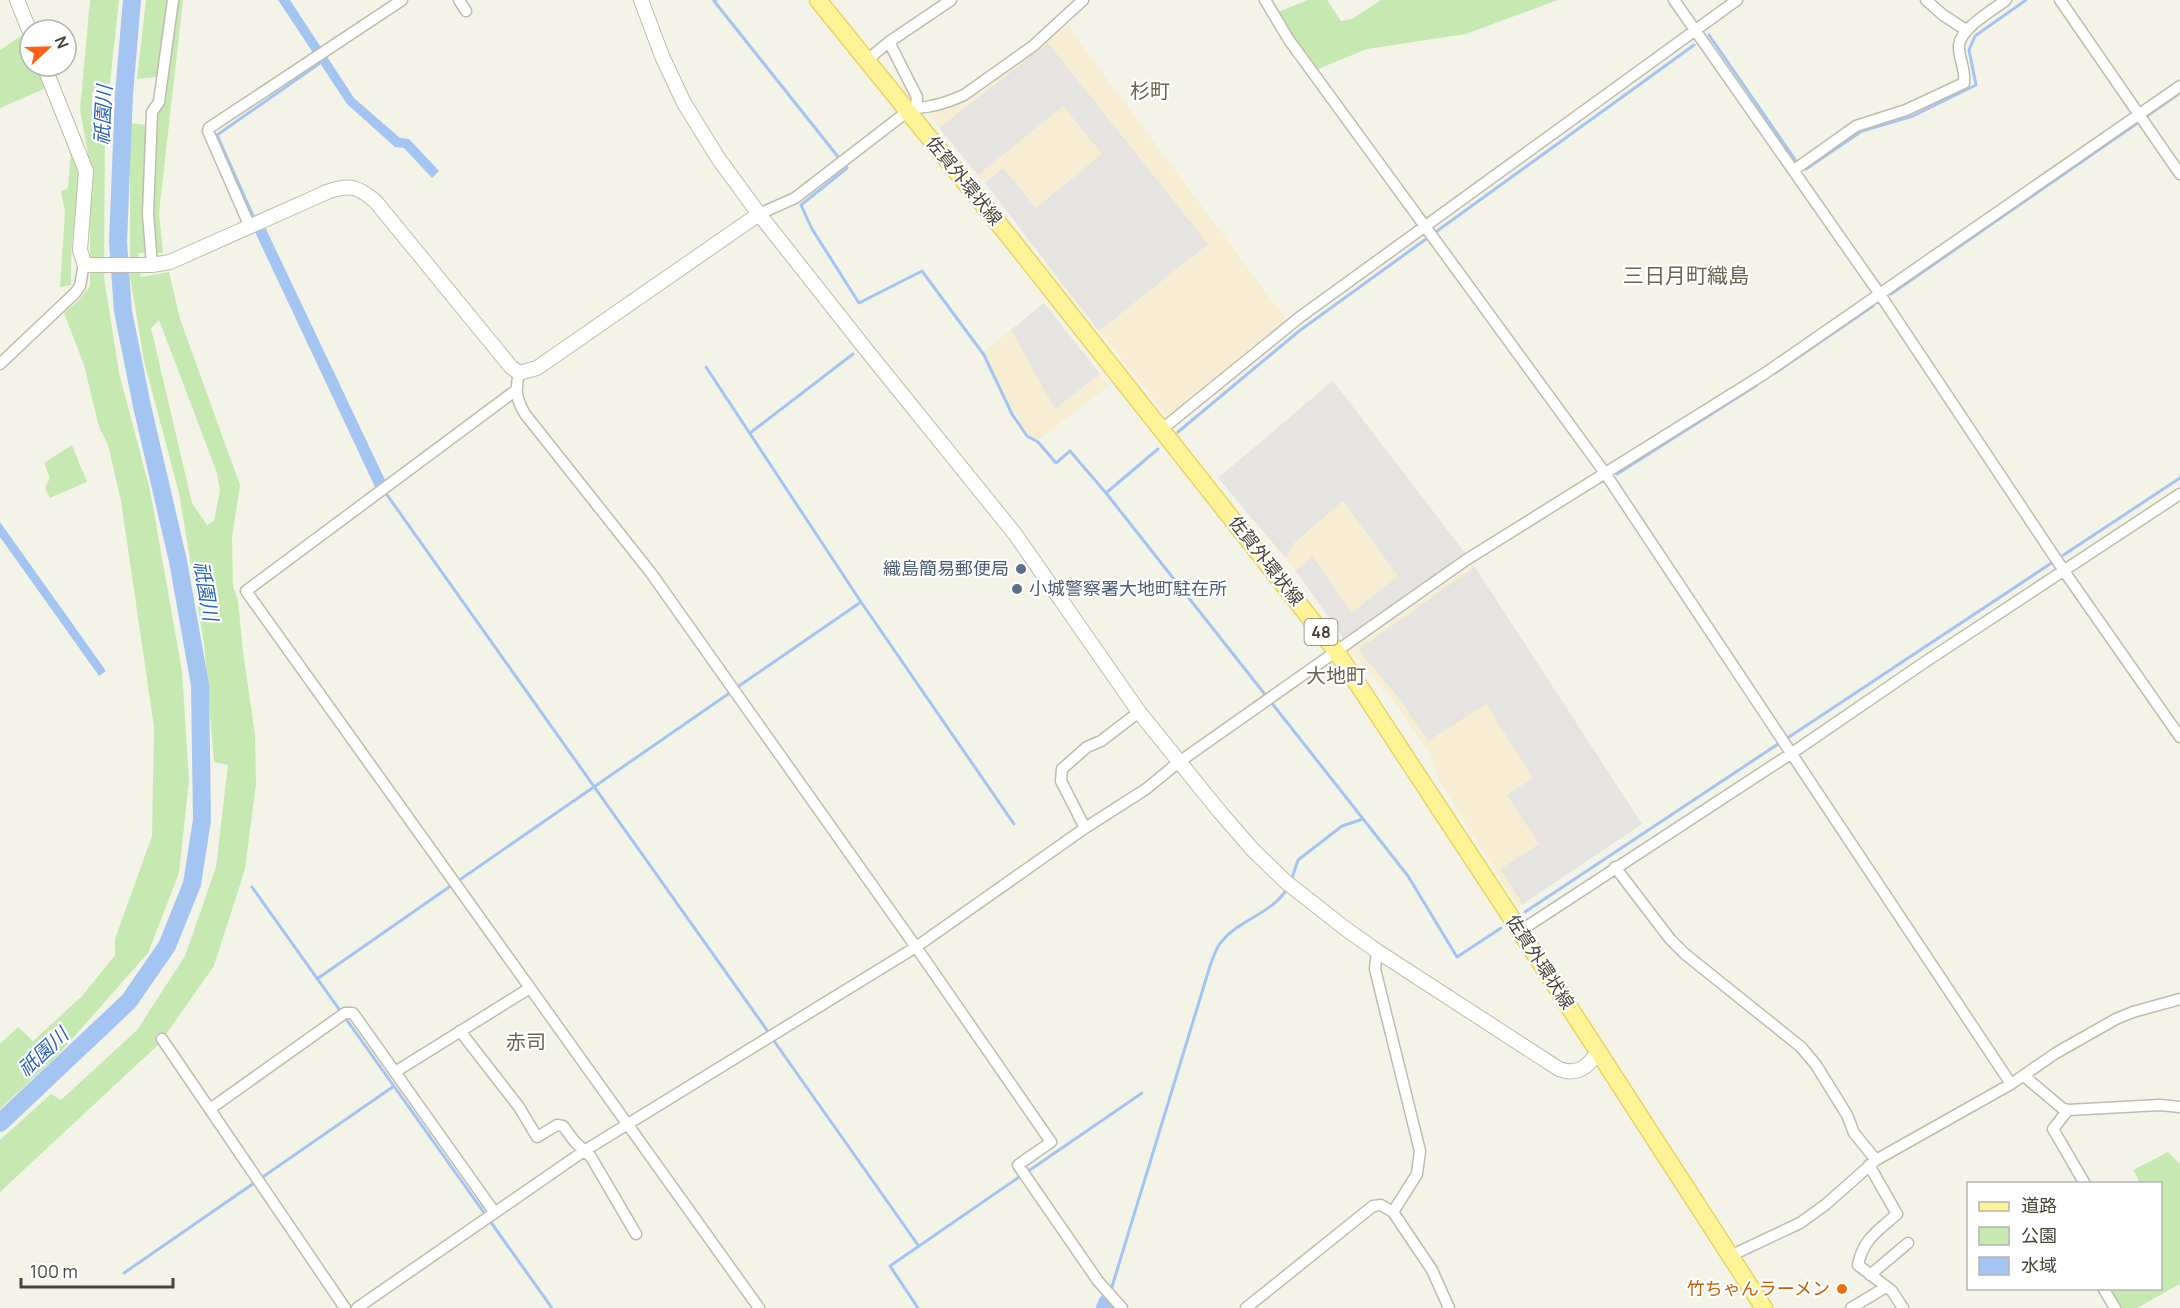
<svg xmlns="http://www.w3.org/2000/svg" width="2180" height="1308" font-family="Manrope,'Noto Sans JP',sans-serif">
<rect width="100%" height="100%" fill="#f4f3e8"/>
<path fill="#f6edd3" d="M1068 26 1288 322 1169 418 1050 269 1008 211 928 114 966 104Z
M1044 303 1109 386 1038 440 1028 435 1012 408 983 352Z
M1333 380 1465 553 1344 639 1296 571 1218 478Z
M1473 565 1642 824 1518 907 1440 782 1429 753 1390 696 1351 651Z"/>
<path fill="#c6e9b1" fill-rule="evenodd" d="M90 0H119L109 92H92V120L105 123 104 277 119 373 150 490 182 671 189 780 179 873 148 953 57 1056 0 1109V1044L18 1027 33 1041 83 995 115 955V939L152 836 154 727 121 501 108 445 99 427 84 365 64 313 77 302 90 286V165L80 110Z
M146 0H183L159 213 163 253H138L141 277 169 272 180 319 240 485 232 537 233 586 238 600 243 652 255 735 256 784 245 869 214 966 159 1044 0 1192V1140L51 1094 61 1100 137 1030 185 956 216 867 228 765 214 762 204 644 179 493 144 361 130 277V123L154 126 166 76 137 79ZM159 320 217 473 220 491 214 521 207 525 192 503 151 328Z
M1308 0H1327L1341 21 1352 19 1381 0H1558L1466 34 1367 49 1318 69 1292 35 1278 12Z
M24 34 30 49V66H37L46 88 0 108V50Z
M71 151C86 186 76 207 72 243 71 256 71 271 71 285L60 287 65 212 61 191 68 188Z
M72 445 87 482 50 498 45 488 50 478 44 463Z
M2168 1152 2180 1164V1284L2137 1308H2119L2108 1289 2160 1288V1184L2140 1183 2133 1170Z"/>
<path fill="#e6e4e0" d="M1048 43 1208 244 1099 331 985 183 1003 168 1036 208 1102 154 1063 106 978 175 939 128Z
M1044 303 1100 374 1055 409 1011 330Z
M1333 381 1465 553 1344 639 1296 571 1312 556 1352 613 1398 576 1343 501 1295 542 1286 558 1218 478Z
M1475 567 1642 824 1523 904 1500 869 1539 844 1507 795 1533 778 1486 704 1428 741 1395 693 1358 650Z"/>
<path fill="#a4c5f2" d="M278 0H290L354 98 400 138 409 139 439 171 432 178 404 148 395 147 347 104Z
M265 227 386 482 375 487 255 232Z
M0 522 106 671 99 676 0 537Z"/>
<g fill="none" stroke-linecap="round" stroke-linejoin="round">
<path stroke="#a4c5f2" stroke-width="3" d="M716 0 714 1 847 168 801 205 812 229 859 303 922 271 984 355 1012 414 1027 436 1038 442 1056 463 1070 451 1106 493 1267 697
M1709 35 1796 161
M2147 116 2177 95
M1806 169 1862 131 1913 116 1976 85 1969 50 1975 36 2026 0
M254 218 217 135 320 63
M1891 294 2136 124
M706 367 861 602 1014 824
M1775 373 1873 306
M1178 432 1299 331 1694 45
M750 433 853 354
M1617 474 1757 385
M380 485 769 1033
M1106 493 1158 449
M2059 558 2180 478
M736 688 861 602
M1271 702 1408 876 1457 957 1501 928
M1786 739 2053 562
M458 881 731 692
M1291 881 1298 860 1342 826 1363 819
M252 887 552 1308
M1525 912 1781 742
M317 979 452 885
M774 1041 918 1245
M1027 1172 1142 1093
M124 1273 394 1086
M1111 1290 1210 966C1213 958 1216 947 1222 941 1240 919 1274 913 1288 887
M918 1308 890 1266 1022 1175"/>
<path stroke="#a4c5f2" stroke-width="18" d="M0 1123 129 1001 167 946 192 884 202 820 200 685 178 561 142 406 123 311 118 242 124 94 132 0
M1105 1308 1107 1303"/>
<defs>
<path id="minor" d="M459 0 466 11
M1265 0 1289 40 1605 473 2011 1084
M1674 0 1879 293 2064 571 2180 737
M1926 0 1943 15 1966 30
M2060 0 2180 174
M889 42 917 97 916 107
M867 60 889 42 951 0
M1794 170 1856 126 1906 110 1964 83C1966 70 1958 57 1959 45 1961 28 1993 10 2006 0
M759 214 795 198 908 111C916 107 922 108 931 106 942 104 953 100 964 95L1033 46 1083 0
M250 227 208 131 209 128 402 0
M152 265 148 214 152 112 159 102 173 0
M0 364 75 293 80 286 84 263
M519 373C515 390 516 399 525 414L651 573 916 947 1051 1142 1018 1165 1098 1281 1122 1308
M515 391 246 591 759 1308
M1161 430 1300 317 1737 0
M1085 828 1061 781 1062 769 1087 747 1101 741 1139 712
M1615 867 1670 939 1685 954 1801 1047 1816 1065 1847 1115 1854 1133 1876 1160
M1520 931 1792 753 1925 662 2180 494
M1377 951 1375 969 1420 1151 1417 1174 1393 1212 1432 1270 1449 1308
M460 1031 519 1107 537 1137 557 1125 563 1126 575 1142 591 1157 636 1234
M162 1039 345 1308
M395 1072 530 988
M2024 1076 2062 1108 2068 1110 2160 1105 2180 1107
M210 1109 345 1013H353L495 1213
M2068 1110 2053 1129 2085 1184
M1869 1165 1897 1214C1878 1231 1863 1239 1858 1265L1892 1291 1903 1308
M1730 1256 1800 1223 1825 1205 1876 1160 2011 1084 2056 1053 2116 1019 2133 1012 2180 999
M1870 1275 1908 1243
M2103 1288 2115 1308
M357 1308 584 1151 916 947 1085 828 1146 789 1179 762 1466 560 1764 374 2180 86
M1246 1308 1373 1206 1381 1205 1393 1212
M1851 1308 1886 1287"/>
<path id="tertiary" d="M17 0 30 32
M641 0 662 56 684 103 718 158 759 214 868 352 1015 534 1139 712 1220 812 1252 849 1286 882 1346 929 1377 951 1559 1069C1577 1076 1588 1067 1598 1052
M44 66 86 171 80 250 84 263 89 265H152L170 262 327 192C349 184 358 186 376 202L511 367 519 373 537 368 759 214"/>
<path id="primary" d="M818 0 1015 244 1336 651 1520 931 1764 1308"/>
</defs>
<use href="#minor" stroke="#c0bcab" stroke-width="13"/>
<use href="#tertiary" stroke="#c0bcab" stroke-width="16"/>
<use href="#primary" stroke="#e6d565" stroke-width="19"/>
<use href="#minor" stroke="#fff" stroke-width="10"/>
<use href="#tertiary" stroke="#fff" stroke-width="14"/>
<use href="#primary" stroke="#fff397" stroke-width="16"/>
</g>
<g fill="#5c6f8a" stroke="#fff" stroke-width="2">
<circle cx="1021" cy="569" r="6"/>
<circle cx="1017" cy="589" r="6"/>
</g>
<circle fill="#e8710a" stroke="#fff" stroke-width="2" cx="1842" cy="1289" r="6"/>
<g text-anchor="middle" stroke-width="4.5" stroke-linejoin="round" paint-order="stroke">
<rect fill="#fff" stroke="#7f7c73" stroke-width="1.5" x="1304.5" y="619" width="33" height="26" rx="4.5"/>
<g font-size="16" font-weight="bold" fill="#484437">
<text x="1321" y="638">48</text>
</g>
<g font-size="18" fill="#484437" stroke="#fff">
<text transform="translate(964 181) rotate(51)" y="6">佐賀外環状線</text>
<text transform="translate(1266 561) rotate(52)" y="6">佐賀外環状線</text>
<text transform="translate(1540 962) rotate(57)" y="6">佐賀外環状線</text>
</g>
<g font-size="18" fill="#4e5e75" stroke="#fff" text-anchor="end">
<text x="1009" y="575">織島簡易郵便局</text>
<text x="1029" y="595" text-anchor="start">小城警察署大地町駐在所</text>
</g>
<g font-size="18" fill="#c56008" stroke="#fff" text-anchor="end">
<text x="1830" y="1295">竹ちゃんラーメン</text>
</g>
<g font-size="20" fill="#6b644e" stroke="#fff">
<text x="1150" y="98">杉町</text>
<text x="1336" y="683">大地町</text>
<text x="526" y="1049">赤司</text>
</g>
<g font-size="20" font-style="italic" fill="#2d66b7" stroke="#fff">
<text transform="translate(103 115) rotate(-87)" y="7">祇園川</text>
<text transform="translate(206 591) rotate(80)" y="7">祇園川</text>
<text transform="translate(43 1052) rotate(-43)" y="7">祇園川</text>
</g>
<g font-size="21" fill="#6b644e" stroke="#fff">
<text x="1686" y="283">三日月町織島</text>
</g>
</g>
<rect x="1967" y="1182" width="195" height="108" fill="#ffffff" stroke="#b6b4af" stroke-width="1.5"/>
<rect x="1979" y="1202" width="30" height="9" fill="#fff397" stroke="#b6b4af" stroke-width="1.5"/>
<text x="2021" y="1212" font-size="18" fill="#484437">道路</text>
<rect x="1979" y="1227" width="30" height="18" fill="#c6e9b1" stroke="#b6b4af" stroke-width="1.5"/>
<text x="2021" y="1242" font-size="18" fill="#484437">公園</text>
<rect x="1979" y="1257" width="30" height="18" fill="#a4c5f2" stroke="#b6b4af" stroke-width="1.5"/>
<text x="2021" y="1272" font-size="18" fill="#484437">水域</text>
<g transform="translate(48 48) rotate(68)"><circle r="28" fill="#ffffff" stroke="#b6b4af" stroke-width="1.5"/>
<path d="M0-4.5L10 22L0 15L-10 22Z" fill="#fe6016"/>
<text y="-9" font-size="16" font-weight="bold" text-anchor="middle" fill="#484437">N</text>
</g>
<path d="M21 1278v9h152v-9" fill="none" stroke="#484437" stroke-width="3"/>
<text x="30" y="1278" font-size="18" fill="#484437" stroke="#ffffff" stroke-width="4.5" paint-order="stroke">100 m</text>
</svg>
